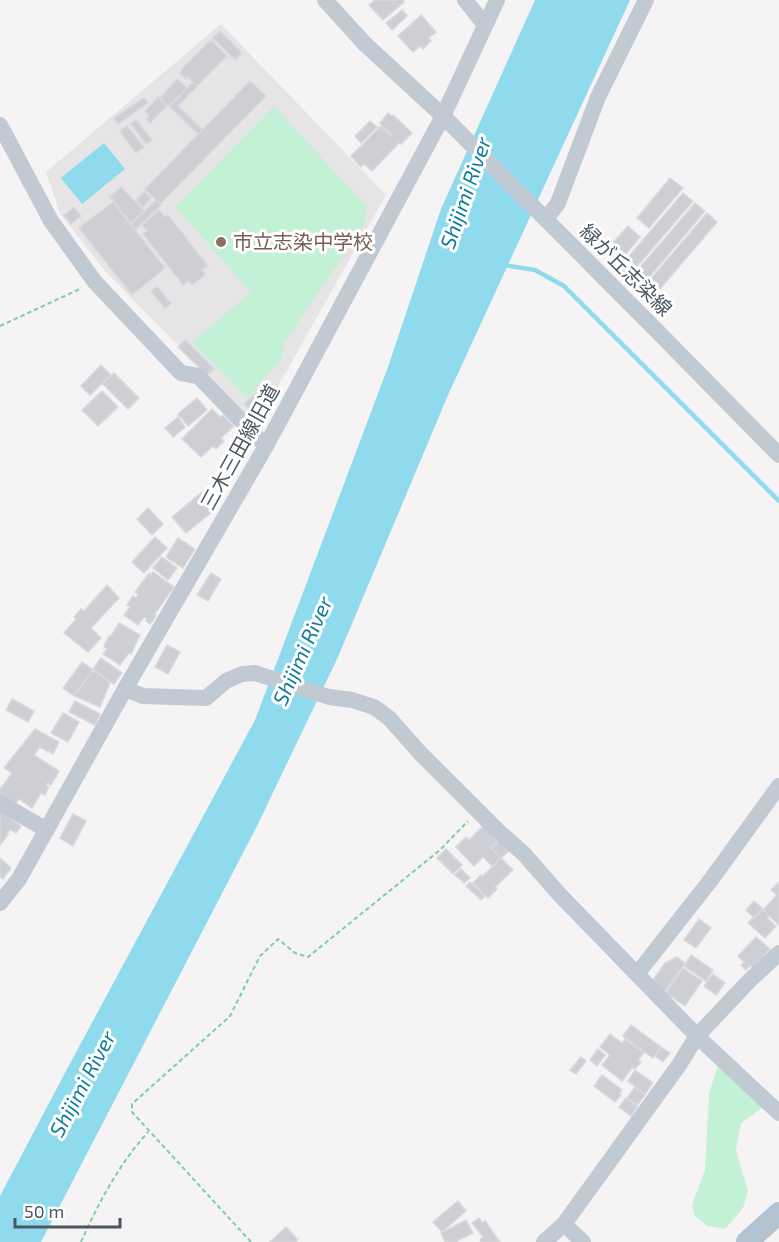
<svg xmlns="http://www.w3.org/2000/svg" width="779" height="1242" font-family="'Exo 2','Noto Sans JP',sans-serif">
<rect width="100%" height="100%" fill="#f5f3f3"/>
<path fill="#e6e4e5" d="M221 24 386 195 256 425 105 271 60 213 46 172Z"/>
<path fill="#c3f1d5" d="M274 106 367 207 364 225 284 343 282 359 247 398 192 342 251 292 175 207Z
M718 1065 762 1108 741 1123 736 1150 748 1191 743 1208 725 1229 707 1226 695 1216 692 1205 705 1170 709 1094Z"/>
<path fill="#90daee" d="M535 0H630L448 395 338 657 257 826 41 1242H0V1196L66 1071 255 720 388 367 441 209Z
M104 143 125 169 82 204 61 178Z"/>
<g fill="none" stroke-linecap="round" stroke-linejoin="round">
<path stroke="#90daee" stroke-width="4.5" d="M503 265 535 270 564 286 779 501"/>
</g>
<path fill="#cdcfd5" stroke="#d7d9de" stroke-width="1.5" d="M375 0H403L404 2 383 20 369 5Z
M402 10 407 16 392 30 386 23Z
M421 15 436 32 429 38 431 41 423 49 420 46 413 52 398 36Z
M220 31 242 53 235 60 213 38Z
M211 40 227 56 197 86 188 77 186 79 180 73 182 71 181 70Z
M177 79 187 88 169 107 160 98Z
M250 81 266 96 160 204 145 189Z
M193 82 197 86 178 106 203 130 198 134 169 106Z
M158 97 167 106 150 123 146 119 149 116 145 111Z
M144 98 148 103 118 124 114 118Z
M388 113 392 116 393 115 412 133 401 144 399 143 372 171 364 164 361 167 351 156 381 126 390 135 391 134 380 123Z
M136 120 152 140 146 144 131 124Z
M370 121 377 127 361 143 355 136Z
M127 126 144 147 136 153 120 131Z
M670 178 683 188 649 228 637 218Z
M121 187 144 211 131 223 110 197Z
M144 192 151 198 143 207 136 200Z
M683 193 693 201 629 276 619 268Z
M156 200 161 205 135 230 131 224Z
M113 202 165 268 132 295 79 228Z
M695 203 705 211 641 287 631 278Z
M74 207 81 216 71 224 64 215Z
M159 210 165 217 168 215 208 266 202 270 205 275 192 285 189 281 183 285 143 234 147 231 142 225Z
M707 213 717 222 653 297 643 288Z
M628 226 640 237 624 256 611 245Z
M157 286 171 304 165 309 151 291Z
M185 340 214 369 207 375 178 347Z
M101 365 111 375 90 395 81 386Z
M114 373 139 398 128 409 103 384Z
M259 390 270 400 255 415 244 404Z
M102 391 118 407 98 426 82 410Z
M197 398 207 410 188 426 178 414Z
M212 409 220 417 223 415 234 426 221 438 224 441 216 449 213 446 201 457 182 439Z
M178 417 185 427 173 437 165 428Z
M202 492 213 506 209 509 212 512 186 533 172 517Z
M148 508 163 524 152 535 137 519Z
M155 537 167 548 144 573 132 562Z
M178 538 195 549 183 568 166 557Z
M162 557 177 568 168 580 153 568Z
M153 572 174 587 154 615 156 616 150 624 146 621 147 619 144 617 138 625 124 615 130 607 127 605 133 596 136 598 138 594 135 592 149 573 151 575Z
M211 573 221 579 208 601 197 595Z
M107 585 119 598 91 628 101 638 88 652 64 633 76 619 74 617 81 609 84 611Z
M119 623 140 635 131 654 129 653 120 665 103 654 107 649 104 646 109 636H111Z
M167 645 180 652 168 674 155 667Z
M101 658 122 673 114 684 93 669Z
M82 662 93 670 74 696 63 688Z
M93 670 110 683 100 707 74 696Z
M12 699 34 711 28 722 6 710Z
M75 701 100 714 95 725 69 712Z
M63 713 79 722 68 742 51 733Z
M35 729 59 742 53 754 40 747 34 755 59 771 51 785 47 783 46 785 49 787 45 795 41 793 32 808 19 799 15 806 0 797V787L1 788 12 773 4 768Z
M0 811 21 826 16 833 10 829 7 834 8 835 0 845Z
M73 814 86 821 73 846 60 838Z
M483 826 497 841 491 848 501 858 493 867 483 857 474 866 456 847 466 837 469 840Z
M499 840 509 851 501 858 491 848Z
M446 849 462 865 453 874 437 858Z
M0 858 11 868 3 879 0 877Z
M501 858 513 870 495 887 497 889 488 898 473 883 481 875 482 877Z
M461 869 470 878 464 883 455 875Z
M470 882 485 896 481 900 466 886Z
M779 882V925L763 910 777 895 771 890Z
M754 901 763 909 754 918 746 910Z
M762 909 769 916 767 918 776 926 765 938 748 923Z
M699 919 711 928 696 948 684 940Z
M756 937 770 949 753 968 750 966 746 970 741 965 744 962 738 956Z
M691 955 713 970 706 981 684 966Z
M677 957 685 963 665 992 650 984 665 963Z
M683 968 702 981 685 1006 666 993Z
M713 974 725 983 716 995 704 986Z
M631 1025 661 1047 653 1058 623 1036Z
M610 1034 622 1043 625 1039 644 1053 638 1060 641 1062 635 1069 633 1067 622 1081 602 1065 610 1055 600 1047Z
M661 1047 670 1053 663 1062 655 1056Z
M598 1049 605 1055 597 1066 590 1060Z
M581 1057 586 1061 576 1074 570 1070Z
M635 1070 653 1083 645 1094 628 1081Z
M602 1075 622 1090 619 1094 621 1095 615 1102 594 1086Z
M635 1087 645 1095 637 1105 627 1098Z
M626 1098 637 1107 631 1116 619 1107Z
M458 1201 466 1211 442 1232 433 1222Z
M479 1218 482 1223 485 1221 500 1242H481L480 1240 483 1237 472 1223Z
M466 1220 473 1233 455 1242H445L441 1233Z
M286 1227 298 1240 296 1242H270Z"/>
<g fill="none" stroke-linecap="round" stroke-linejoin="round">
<path stroke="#7ad0a6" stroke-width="2" stroke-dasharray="4.5 3" stroke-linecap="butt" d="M0 326 82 288
M81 1242C98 1204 119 1164 148 1132
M251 1242 132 1112V1104L230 1016 260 956 278 939 295 953 308 957 440 850 468 821"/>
<path stroke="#c1cad2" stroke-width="16" d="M325 0 365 44 443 116 658 332 779 455
M465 0 485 25
M0 125 51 221 95 282 181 373 198 376 266 446
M546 219 558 203 598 97 646 0
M125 689 143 696 206 698 226 681 242 674 255 673 329 697 352 700 374 707 389 718 421 754 497 830 524 854 559 894 697 1036 779 1113
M0 803 47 830
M0 903 19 879 125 689 266 446 443 116 497 0
M637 974 710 881 779 786
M564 1224 583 1242
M544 1242 564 1224 679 1065 697 1036 749 981 779 953"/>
<path stroke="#b3c2d1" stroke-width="22" d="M747 1242 779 1213"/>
</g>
<circle fill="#8d6e63" stroke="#fff" stroke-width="2" cx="221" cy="242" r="6"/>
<g text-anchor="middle" stroke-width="6" stroke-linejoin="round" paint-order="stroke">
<g font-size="20" fill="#785e54" stroke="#fff" text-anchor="start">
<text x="233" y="249">市立志染中学校</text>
</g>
<g font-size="20" fill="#4a5661" stroke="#fff">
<text transform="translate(626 270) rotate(45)" y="7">緑が丘志染線</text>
<text transform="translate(240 447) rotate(-61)" y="7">三木三田線旧道</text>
</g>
<g font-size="21" font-style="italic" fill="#0c7c9b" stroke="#fff">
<text transform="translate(466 193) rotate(-71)" y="7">Shijimi River</text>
<text transform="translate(303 651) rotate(-66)" y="7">Shijimi River</text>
<text transform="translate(83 1084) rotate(-62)" y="7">Shijimi River</text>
</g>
</g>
<path d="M15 1218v9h105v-9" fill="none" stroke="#4a5661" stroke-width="3"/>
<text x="24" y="1218" font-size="18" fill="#4a5661" stroke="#ffffff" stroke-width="4.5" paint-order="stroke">50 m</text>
</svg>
